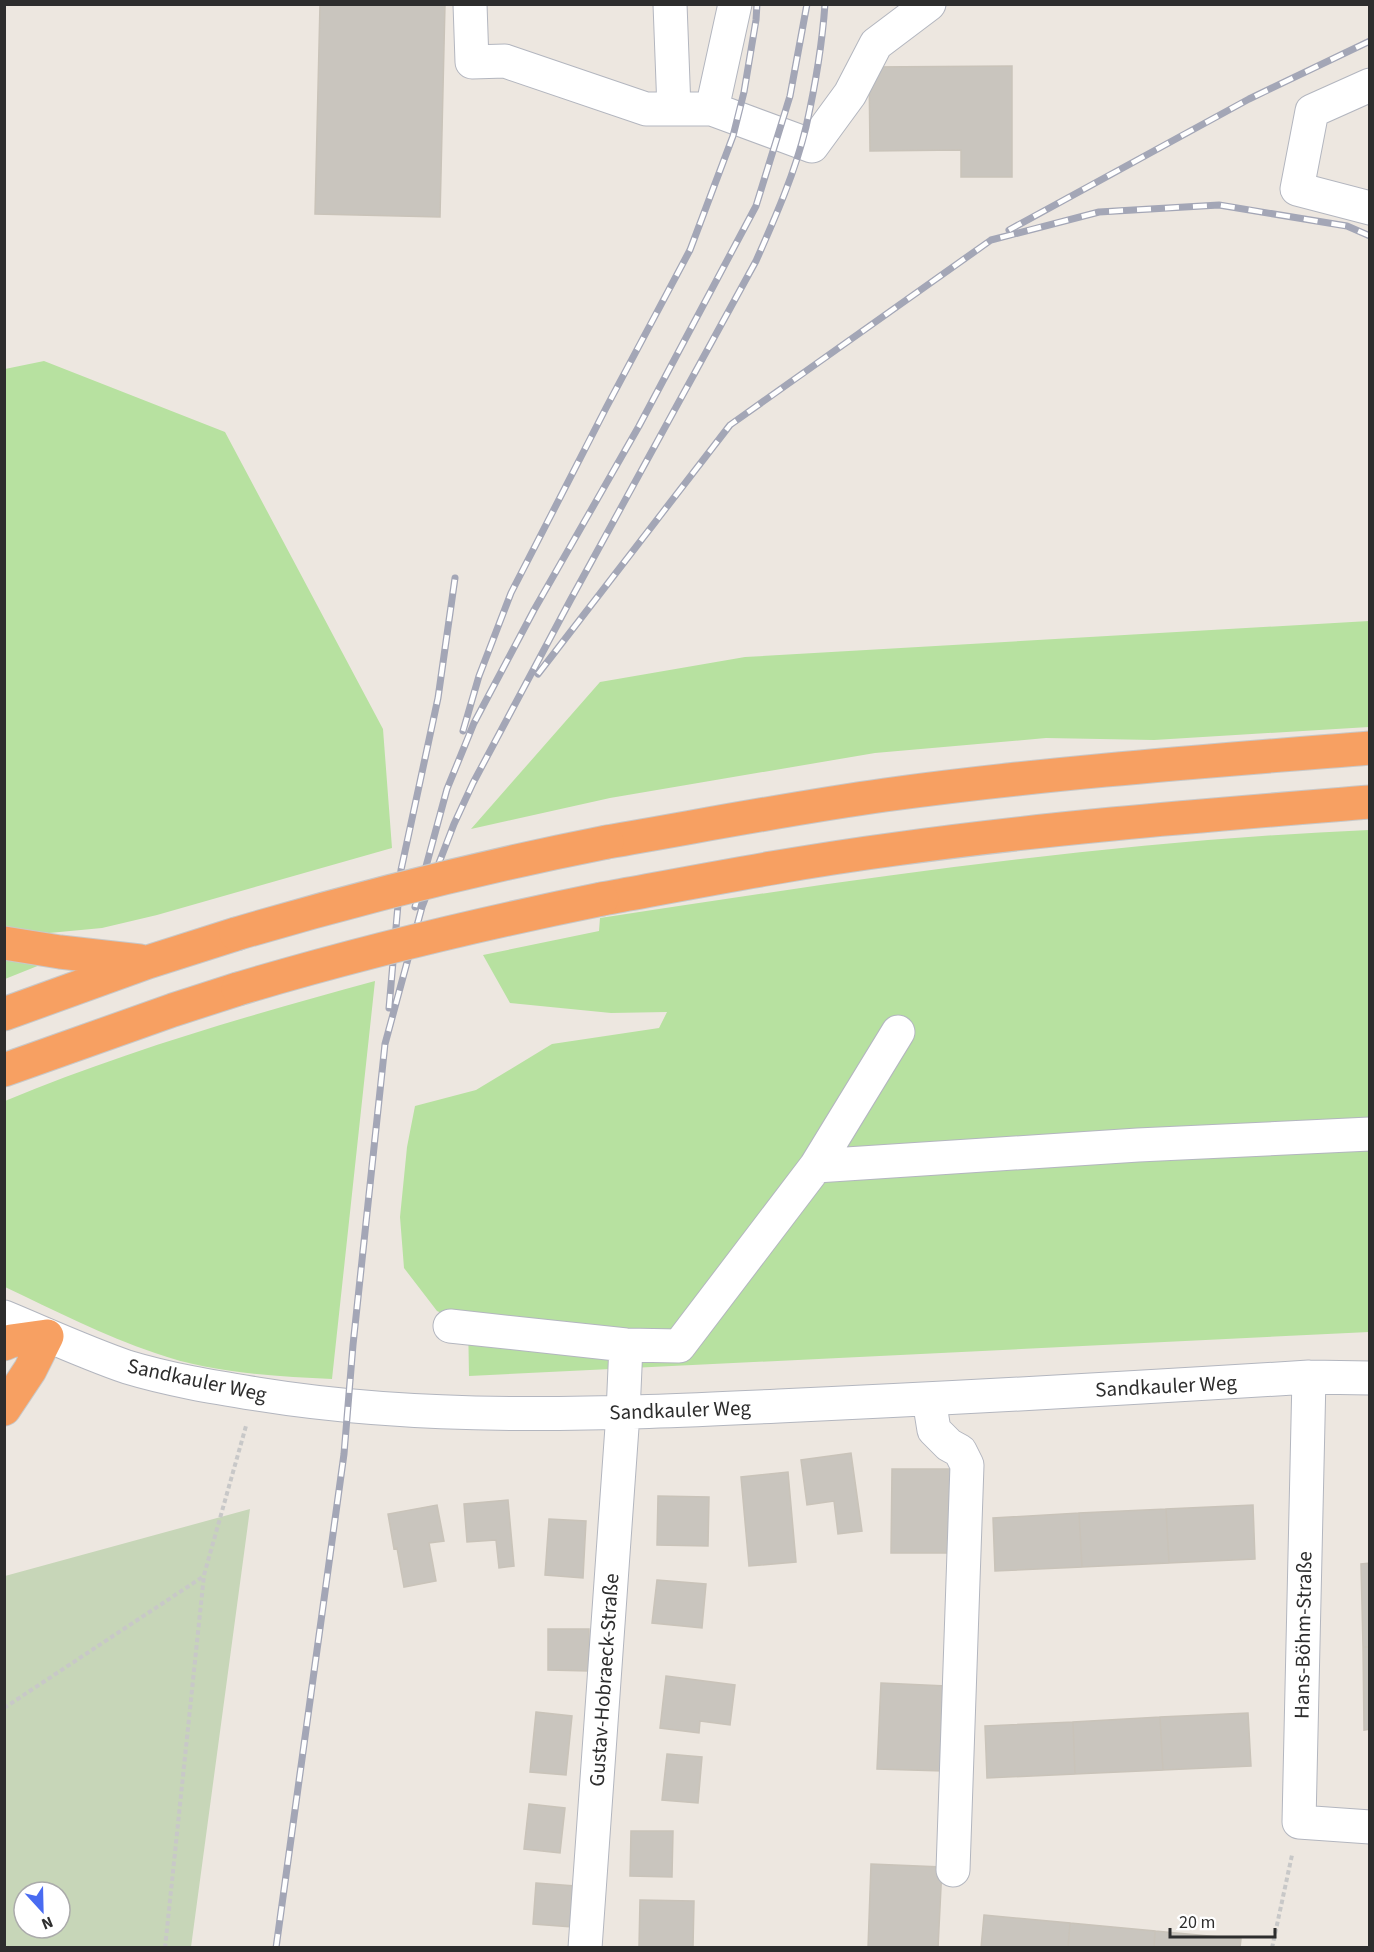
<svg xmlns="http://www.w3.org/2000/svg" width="1374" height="1952" font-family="'Source Sans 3',sans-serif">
<rect width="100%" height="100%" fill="#ede7e0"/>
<path fill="#b7e1a0" d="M44 361 225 432 383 729 392 848 157 915 102 928 49 933 5 928V369Z
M1369 621V727L1154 740 1046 738 875 753 610 798 471 829 600 682 745 657Z
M1369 830V1332L469 1376 468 1319 453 1318 437 1311 404 1268 400 1217 407 1147 415 1106 476 1090 552 1044 659 1028 667 1012 611 1013 510 1003 483 955 599 931 600 918C855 879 1111 841 1369 830Z
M4 956 45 963 5 979Z
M375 981 332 1379C273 1376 211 1373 155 1353 104 1336 54 1310 5 1287V1101C125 1051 250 1015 375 981Z"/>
<path fill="#c7d6b8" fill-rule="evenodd" d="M250 1509 191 1947H5V1576ZM24 1892H60V1928H24Z"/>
<path fill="#c9c5be" stroke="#c9c3b9" stroke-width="1.5" d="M320 4H445L440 217 315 214Z
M1012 66V177H961V150L870 151 869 67Z
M851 1453 862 1531 838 1534 834 1501 807 1505 801 1460Z
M892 1469H954V1553H891Z
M788 1472 796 1562 749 1566 741 1477Z
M658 1496 709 1497 708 1546 657 1545Z
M508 1500 514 1566 499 1568 496 1540 467 1542 464 1504Z
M437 1505 444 1541 429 1543 436 1581 404 1587 397 1548 394 1549 388 1514Z
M1253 1505 1255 1559 1169 1563 1166 1509Z
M1166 1509 1169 1563 1082 1567 1079 1513Z
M1079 1513 1082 1567 995 1571 993 1518Z
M549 1519 586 1521 583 1578 545 1575Z
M1370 1563V1647H1363L1361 1564Z
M657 1580 706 1584 702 1628 652 1623Z
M548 1629H589V1671L548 1670Z
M1363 1647H1370V1729L1364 1730Z
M666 1676 735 1685 730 1725 700 1721 699 1733 660 1728Z
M881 1683 946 1686 943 1771 877 1769Z
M536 1712 572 1716 566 1775 530 1772Z
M1248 1713 1251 1766 1163 1770 1160 1717Z
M1160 1717 1163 1770 1075 1774 1073 1722Z
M1073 1722 1075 1774 987 1778 985 1726Z
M667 1754 702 1757 698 1803 662 1800Z
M529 1804 565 1808 560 1853 524 1849Z
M631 1831H673L672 1877 630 1876Z
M871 1864 942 1867 938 1948H868Z
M536 1883 575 1886 572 1927 533 1924Z
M640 1900 694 1901 693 1948 639 1947Z
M984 1915 1070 1923 1068 1948H981Z
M1070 1923 1155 1931 1154 1948H1068Z
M1155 1931 1241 1939 1240 1948H1154Z"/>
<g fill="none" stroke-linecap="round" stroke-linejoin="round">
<defs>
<path id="minor" d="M470 4 472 62 505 61 646 109H712L812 146 850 94 876 44 929 4
M670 4 674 109
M1370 85 1312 111 1297 189 1370 208
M712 109 735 4
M816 1166 1138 1145 1370 1134
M4 1317C45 1334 86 1353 127 1367 170 1380 213 1387 257 1394 430 1422 605 1414 779 1406 956 1398 1133 1388 1309 1377L1370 1378
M450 1326 626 1345 679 1346 816 1166 898 1032
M1309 1377 1299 1822 1370 1827
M929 1399 934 1430 949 1445 960 1451 967 1465 953 1870
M585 1948 623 1413 626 1345"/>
<path id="highway" d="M607 842C700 826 792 808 885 795 1046 773 1208 761 1370 748
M602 899C700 881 797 862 896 849 1053 827 1211 815 1370 802
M4 943 60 952 140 961
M4 1014 148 962 236 934
M4 1070 173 1010 238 989
M4 1344 11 1341 47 1336
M4 1409 30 1370 47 1336"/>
</defs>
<use href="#minor" stroke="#b3b6bf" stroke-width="35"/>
<use href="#highway" stroke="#c8c8c8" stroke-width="35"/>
<path stroke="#c8c8c8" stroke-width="4" stroke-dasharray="4.5 3" stroke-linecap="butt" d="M4 1708 204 1576
M165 1948 204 1575 246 1426
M1272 1948 1292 1855"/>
<use href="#minor" stroke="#fff" stroke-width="33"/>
<use href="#highway" stroke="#f7a062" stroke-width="33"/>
<defs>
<path id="rail" d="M1009 230 1249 99 1370 41
M538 674 730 425 991 240 1099 212 1219 205 1347 226 1370 236
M463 731 479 676 511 593 606 408 690 250 733 136 744 92 756 20 757 4
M415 907 447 789 474 723 534 610 639 426 756 206 790 96 807 4
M389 1008 401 870 438 698 455 578
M276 1948 344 1454 353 1345 385 1044 422 907 454 824 473 783 571 599 756 261C775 218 795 173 806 127 815 87 822 46 825 4"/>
</defs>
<use href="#rail" stroke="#a3a6b6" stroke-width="7"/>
<use href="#rail" stroke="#fff" stroke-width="4.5" stroke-dasharray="14" stroke-linecap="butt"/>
<defs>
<path id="highway-bridge" d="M236 934C358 898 481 867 607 842
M238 989C358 953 479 924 602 899"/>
</defs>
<use href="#highway-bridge" stroke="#c8c8c8" stroke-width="35" stroke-linecap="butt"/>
<use href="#highway-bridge" stroke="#f7a062" stroke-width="33"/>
</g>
<g text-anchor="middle" stroke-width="4.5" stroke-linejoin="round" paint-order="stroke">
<g font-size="21" fill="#2d2d2d" stroke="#fff">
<text transform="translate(197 1380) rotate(12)" y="7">Sandkauler Weg</text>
<text transform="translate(1166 1386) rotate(-3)" y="7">Sandkauler Weg</text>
<text transform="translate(680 1410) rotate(-2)" y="7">Sandkauler Weg</text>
<text transform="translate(1303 1635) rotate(-89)" y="7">Hans-Böhm-Straße</text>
<text transform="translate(604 1680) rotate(-86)" y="7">Gustav-Hobraeck-Straße</text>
</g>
</g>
<rect width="1374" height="1952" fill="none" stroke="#2d2d2d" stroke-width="12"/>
<g transform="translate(42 1910) rotate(158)"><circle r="28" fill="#ffffff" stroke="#ababab" stroke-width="1.5"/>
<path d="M0-4.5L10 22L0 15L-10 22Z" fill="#496bf1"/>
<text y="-9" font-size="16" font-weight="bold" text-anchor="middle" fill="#2d2d2d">N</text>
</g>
<path d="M1170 1928v9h105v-9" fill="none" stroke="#2d2d2d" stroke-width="3"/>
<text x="1179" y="1928" font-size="18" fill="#2d2d2d" stroke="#ffffff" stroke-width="4.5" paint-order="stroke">20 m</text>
</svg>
